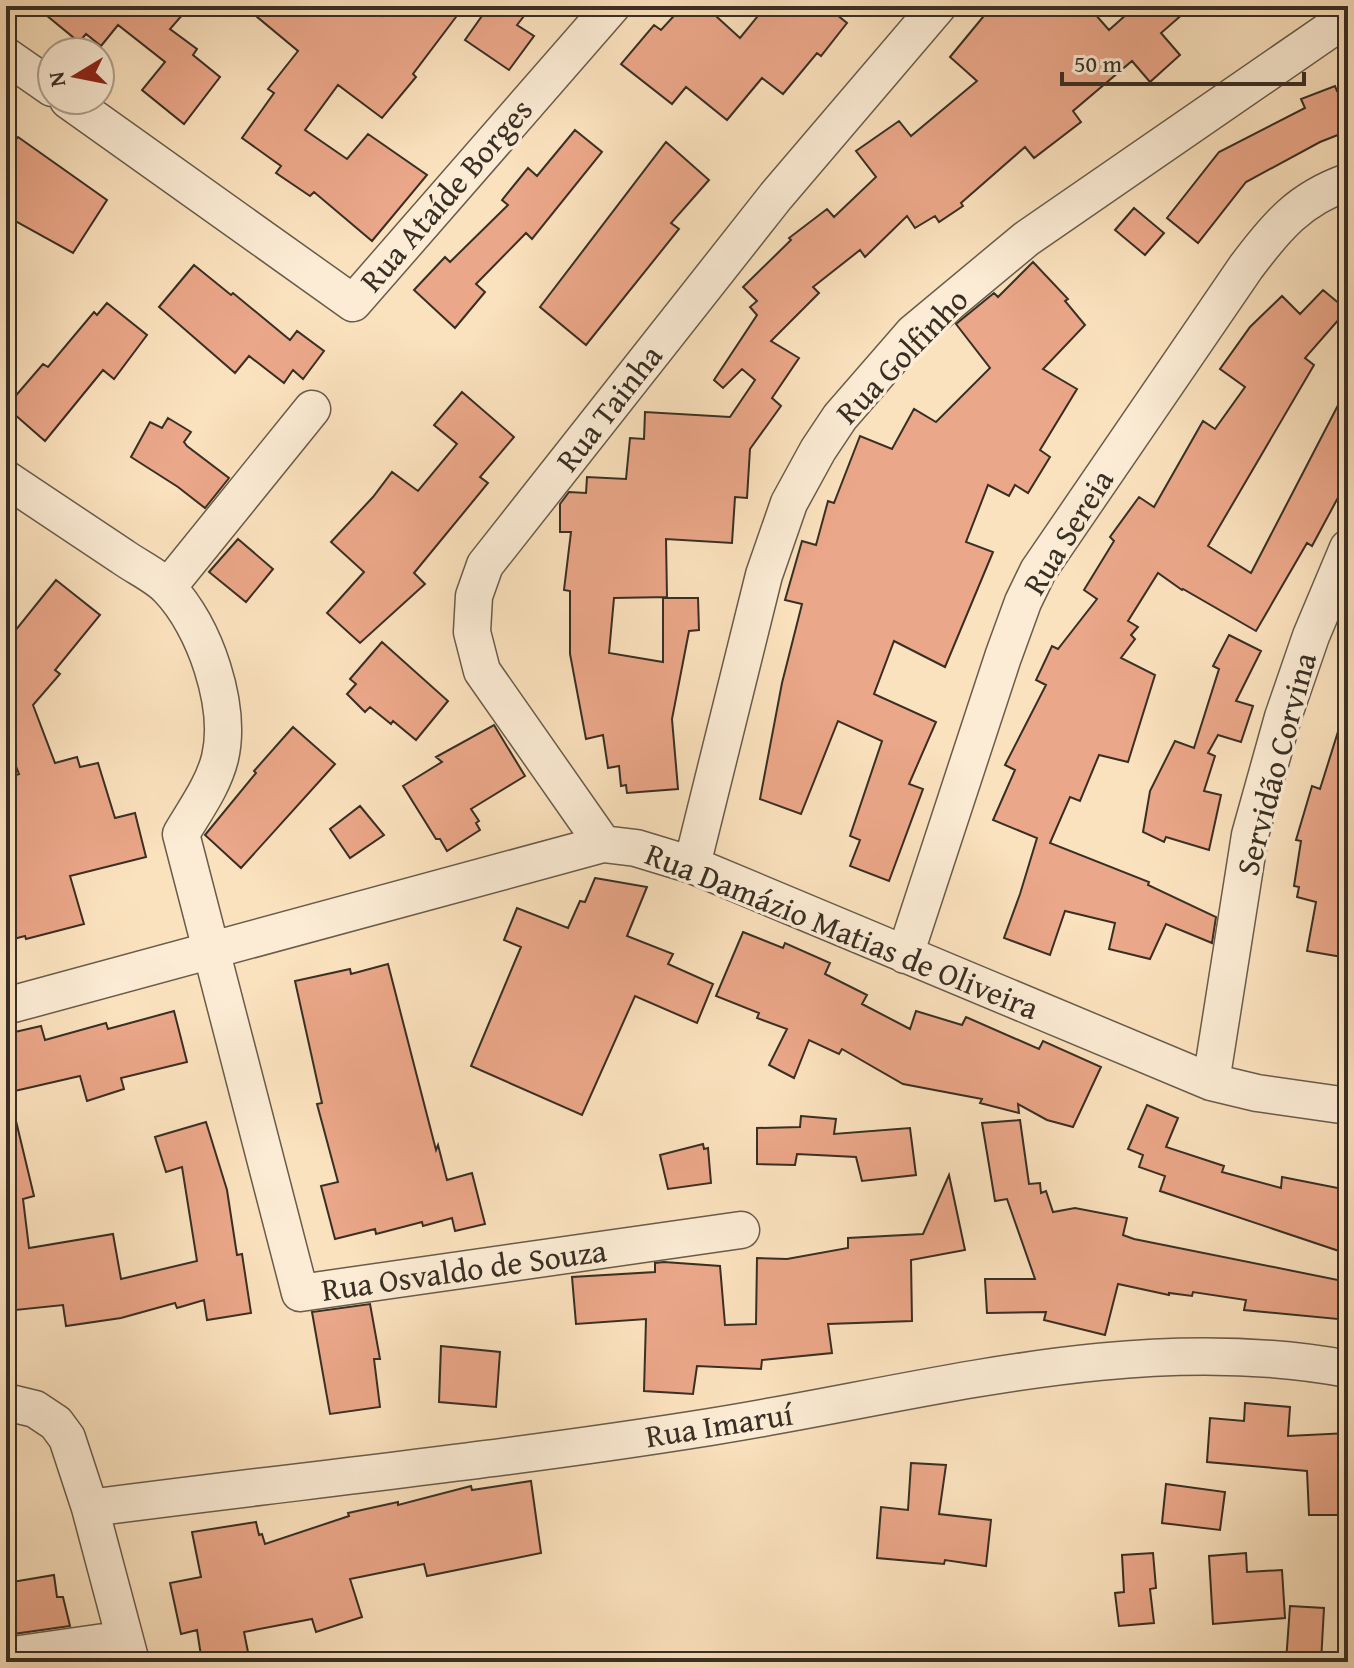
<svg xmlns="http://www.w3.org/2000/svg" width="1354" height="1668" font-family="'Gentium Book Plus',serif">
<rect width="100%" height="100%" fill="#fbe2be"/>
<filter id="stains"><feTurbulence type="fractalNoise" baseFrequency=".0025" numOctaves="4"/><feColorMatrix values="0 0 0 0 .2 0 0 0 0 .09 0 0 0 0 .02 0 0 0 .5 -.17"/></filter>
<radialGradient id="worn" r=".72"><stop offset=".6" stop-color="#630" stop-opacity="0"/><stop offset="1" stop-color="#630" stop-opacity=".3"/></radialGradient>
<path fill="#eba789" stroke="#382f24" stroke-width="2" d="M35 6H190L170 29 197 49 193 55 220 77 184 124 142 90 165 62 118 25 101 46 86 34 79 42Z
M244 6H369L382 16 390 6H443L456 17 413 74 416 77 382 118 338 85 305 130 347 159 368 134 427 175 372 241 314 192 310 196 276 173 281 166 242 138 274 93 268 89 298 51Z
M489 6H510L524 16 517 25 534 36 509 70 465 40Z
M683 6H705L740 38 766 6H826L847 23 821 56 817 53 783 94 762 78 727 120 686 87 672 104 621 64 654 25 661 30Z
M992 6H1088L1109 30 1136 6H1192L1161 33 1180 55 1150 82 1132 61 1073 111 1081 122 1034 158 1025 147 961 203 963 206 939 222 935 216 915 228 907 216 865 257 860 250 813 287 819 293 771 341 799 358 772 398 781 406 750 449 747 498 735 497 732 543 666 539 667 597 614 598 609 653 663 662V598H698L699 630 689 631 672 719 678 789 627 793 626 785 621 786 619 766 608 768 603 735 586 739 570 654V591L564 590 571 532H560V504L569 492 586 493 587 477 626 479 630 438 644 439 645 412 730 417 755 380 742 369 723 388 714 380 757 315 750 307 757 301 743 287 791 240 789 238 827 209 834 217 876 177 856 151 899 121 911 136 977 81 950 57Z
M1335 86 1337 91 1348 87V131L1320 142 1246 182 1198 243 1167 218 1219 152 1305 108 1301 99Z
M575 130 602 152 532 239 526 233 476 284 485 292 455 328 414 290 445 257 450 262 508 205 502 200 528 168 537 176Z
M18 137 107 200 73 253 6 216V152Z
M666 142 709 180 671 223 679 229 586 345 540 307Z
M1134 208 1164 233 1145 255 1115 230Z
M1033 262 1068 299 1065 301 1085 325 1043 369 1077 389 1040 450 1050 457 1028 493 1015 485 1009 496 988 485 966 542 993 552 945 667 894 641 874 694 936 722 909 784 923 789 889 881 850 866 860 840 850 836 882 741 838 721 801 814 760 799 782 683 802 604 785 600 802 541 816 545 828 501 834 503 860 436 892 449 914 409 936 422 990 368 956 324 994 293 998 297Z
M194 265 231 295 233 293 290 340 297 331 324 351 303 379 293 370 284 383 249 356 235 373 159 307Z
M1323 290 1347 310 1305 358 1314 365 1208 546 1251 573 1348 386V479L1312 546 1307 543 1256 631 1183 589 1182 590 1158 573 1128 621 1138 627 1131 635 1135 639 1121 658 1155 675 1128 762 1099 755 1080 801 1070 797 1050 843 1149 882 1148 885 1216 917 1212 943 1166 924 1150 959 1109 949 1115 923 1065 911 1050 955 1004 938 1020 894 1037 838 993 820 1015 770 1005 765 1046 685 1036 680 1052 646 1058 649 1097 599 1084 590 1114 541 1110 537 1139 497 1154 507 1203 421 1215 429 1245 387 1220 369 1250 327 1282 296 1300 314Z
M107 303 147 335 114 379 103 370 45 441 6 407 43 364 48 367 94 312 97 315Z
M462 392 514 437 480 477 488 483 414 573 425 584 360 643 327 613 364 572 331 542 373 497 392 472 418 491 457 444 434 425Z
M168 418 191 432 184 442 187 446 229 478 205 508 178 487 131 457 150 422 162 428Z
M238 539 273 569 246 602 209 572Z
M56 580 100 615 55 670 60 674 33 705 55 763 77 757 80 767 98 763 115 818 135 813 146 857 70 876 84 924 26 939 25 936 6 941V778L19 774 6 741V642Z
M1229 635 1261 651 1236 701 1253 706 1241 742 1218 735 1208 753 1215 756 1204 791 1221 795 1209 850 1166 837 1164 842 1143 832 1150 791 1175 741 1194 748 1219 669 1213 666Z
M382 642 448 701 416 740 393 721 391 724 370 707 365 712 347 694 356 684 350 679Z
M1342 719 1348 720V958L1307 951 1316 902 1297 897 1299 887 1294 886 1301 841 1296 840 1312 786 1320 789Z
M494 725 525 776 471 809 479 821 476 823 480 830 447 851 440 839H436L403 786 442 762 436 757Z
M293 727 335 764 241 868 205 835 256 773 254 771Z
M360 806 384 835 350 858 330 829Z
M595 878 647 887 627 936 673 954 668 964 713 984 697 1023 635 996 582 1115 471 1066 521 947 504 940 517 908 568 928 580 901 585 902Z
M743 932 783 948 785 943 830 963 825 974 867 995 862 1004 910 1029 916 1011 962 1025 966 1017 1039 1049 1043 1041 1101 1067 1073 1127 1047 1120 1018 1104 1019 1113 980 1103 982 1099 903 1084 842 1049 839 1054 809 1040 794 1078 769 1065 787 1029 757 1018 759 1013 716 996Z
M388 964 436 1150 438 1145 447 1180 472 1173 485 1224 455 1231 452 1218 423 1226 422 1222 376 1234 375 1229 335 1239 321 1186 338 1182 317 1104 322 1103 295 981 350 969 351 974Z
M174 1011 187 1062 121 1078 124 1089 87 1101 80 1076 6 1093V1034L41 1026 45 1040 106 1023 108 1029Z
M1147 1105 1178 1118 1166 1147 1224 1166 1222 1172 1281 1188 1282 1177 1348 1190V1254L1160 1191 1165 1176 1139 1167 1143 1155 1128 1149Z
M801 1116 836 1119 834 1134 910 1128 916 1175 862 1181 856 1157 797 1154 795 1165 757 1164V1128L800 1127Z
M1020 1120 1029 1184 1040 1183 1041 1193 1046 1191 1053 1212 1075 1208 1127 1218 1123 1235 1134 1239 1348 1282V1320L1244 1310 1246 1300 1193 1292 1192 1296 1169 1293V1295L1118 1284 1105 1335 1044 1320 1046 1312 987 1313 985 1279H1035L1007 1199 995 1201 982 1123Z
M16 1121 34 1196 23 1199 29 1248 113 1234 121 1279 197 1261 182 1167 166 1172 155 1137 206 1122 227 1190 237 1255 242 1254 251 1313 207 1320 204 1300 177 1308 175 1303 121 1318 66 1326 63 1305 6 1311V1122Z
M703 1144 704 1149 708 1148 711 1183 668 1189 660 1155Z
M949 1175 965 1250 911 1260 912 1321 828 1324 832 1353 762 1360 761 1369 697 1366 693 1394 644 1391 646 1319 576 1324 572 1277 655 1272V1263L664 1262 720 1266 725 1325 756 1324 757 1258 787 1259 848 1248V1238L923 1234Z
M370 1304 380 1359H374L380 1407 330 1414 312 1312Z
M441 1346 500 1352 496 1407 439 1402Z
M1245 1403 1290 1407 1288 1436 1348 1433V1469H1345L1347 1515H1309L1307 1471 1207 1462 1210 1418 1244 1421Z
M911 1463 946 1465 939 1514 991 1520 986 1566 945 1560 944 1564 877 1558 881 1507 908 1510Z
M531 1481 541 1553 427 1576 424 1564 350 1579 362 1617 316 1632 312 1619 244 1632 250 1662H202L197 1630 181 1634 170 1583 201 1577 192 1532 256 1522 259 1535 262 1534 265 1544 349 1516 348 1513 398 1502V1505L471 1486 472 1490Z
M1166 1484 1225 1492 1220 1530 1162 1523Z
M1153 1553 1156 1588 1150 1589 1154 1623 1119 1626 1115 1593 1124 1592 1122 1555Z
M1246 1553 1247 1572 1282 1570 1285 1618 1213 1624 1209 1556Z
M54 1575 57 1597H63L70 1626 6 1635V1583Z
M1290 1606 1324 1608 1321 1662H1286Z"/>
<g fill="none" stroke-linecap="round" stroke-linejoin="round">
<defs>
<path id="minor" d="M6 56 52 88
M68 100 353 303 612 6
M6 479C45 505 84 531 123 557 137 567 157 576 168 588 205 626 232 706 220 758 213 786 195 810 181 834L300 1293 741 1230
M168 587 312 409
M603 844 482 671 472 632 474 596 485 565 776 196 938 6
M692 865 764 575 789 503 818 450 840 417 913 333 1026 239 1348 17
M905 955 1003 657 1023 602 1038 571 1246 267C1276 227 1299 199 1348 182
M6 1006 603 844 636 848 692 865 1211 1082 1257 1093 1348 1106
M1211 1082 1250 835 1283 717 1311 636 1348 548
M6 1402 35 1409 56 1423 67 1438 90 1508 131 1662
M90 1508C296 1481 504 1460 710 1427 919 1394 1135 1329 1348 1369
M6 1656 125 1639"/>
</defs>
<use href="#minor" stroke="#695c4a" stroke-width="39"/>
<use href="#minor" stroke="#fcecd5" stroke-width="36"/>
</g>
<g text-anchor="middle" stroke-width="7" stroke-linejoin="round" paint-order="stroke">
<g font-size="32" fill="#382f24" stroke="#fcecd5">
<text transform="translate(446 195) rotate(-49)" y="11">Rua Ataíde Borges</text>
<text transform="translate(902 356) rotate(-46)" y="11">Rua Golfinho</text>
<text transform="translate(609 408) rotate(-52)" y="11">Rua Tainha</text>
<text transform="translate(1068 532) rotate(-58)" y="11">Rua Sereia</text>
<text transform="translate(1276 764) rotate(-75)" y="11">Servidão Corvina</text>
<text transform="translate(842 931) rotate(22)" y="11">Rua Damázio Matias de Oliveira</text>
<text transform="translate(464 1270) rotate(-8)" y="11">Rua Osvaldo de Souza</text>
<text transform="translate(719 1425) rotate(-9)" y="11">Rua Imaruí</text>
</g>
</g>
<rect width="1354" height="1668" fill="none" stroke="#fbe2be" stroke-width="32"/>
<rect x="8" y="8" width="1338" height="1652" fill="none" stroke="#382f24" stroke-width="4"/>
<rect x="16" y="16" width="1322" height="1636" fill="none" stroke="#382f24" stroke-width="2"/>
<g transform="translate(76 76) rotate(260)"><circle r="38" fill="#fcecd5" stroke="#aea08e" stroke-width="2"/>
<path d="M0-6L14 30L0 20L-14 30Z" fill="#8f2418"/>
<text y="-12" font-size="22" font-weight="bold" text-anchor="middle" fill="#382f24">N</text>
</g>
<path d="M1062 72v12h242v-12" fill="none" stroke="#382f24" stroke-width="4"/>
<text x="1074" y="72" font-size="24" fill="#382f24" stroke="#fcecd5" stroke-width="6" paint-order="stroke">50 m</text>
<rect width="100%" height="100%" filter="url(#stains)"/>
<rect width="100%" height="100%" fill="url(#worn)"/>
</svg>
